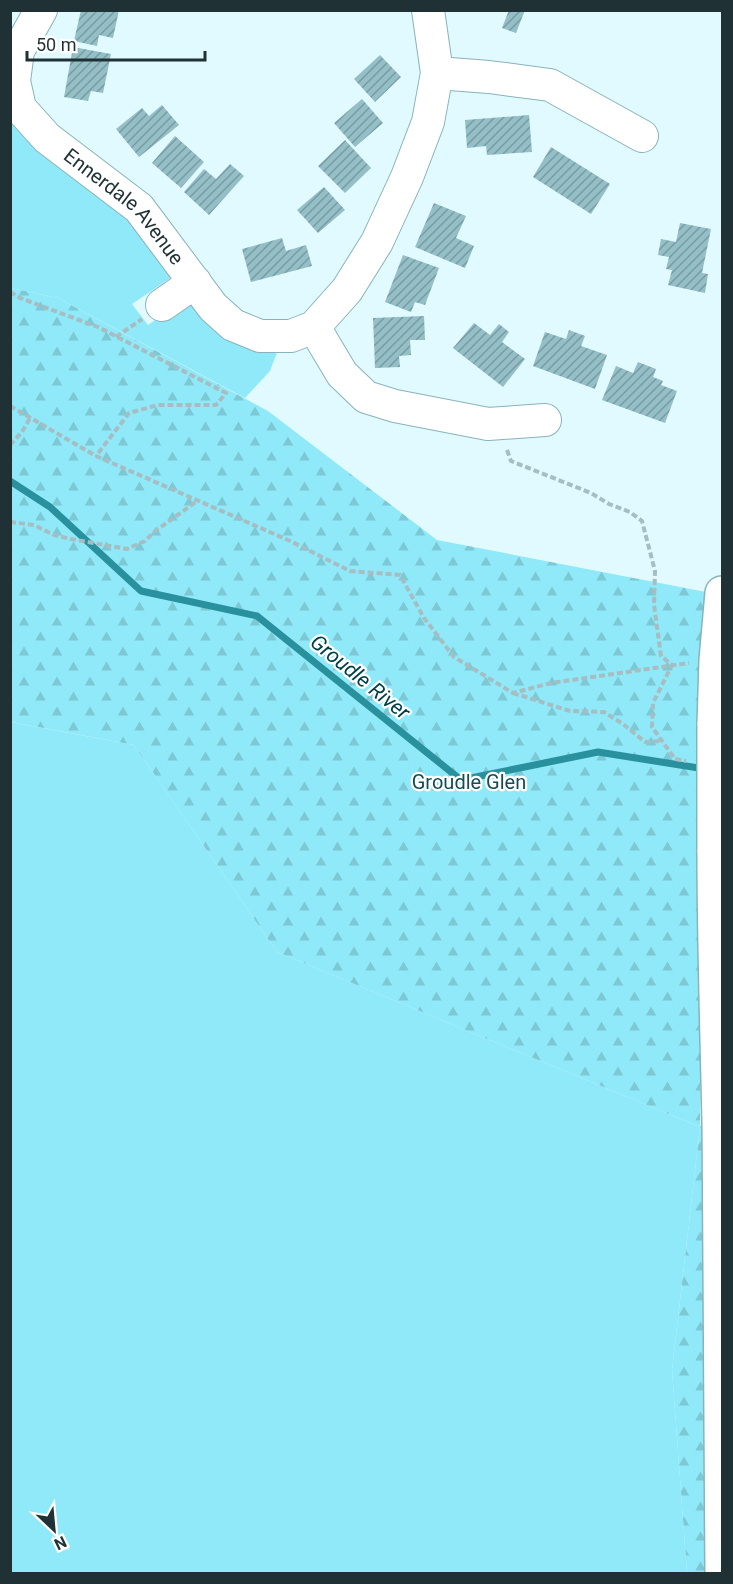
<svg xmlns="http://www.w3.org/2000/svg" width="733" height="1584" font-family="Roboto,sans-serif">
<defs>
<pattern id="forest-firs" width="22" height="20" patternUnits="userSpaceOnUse" patternTransform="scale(1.5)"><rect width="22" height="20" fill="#90e9f8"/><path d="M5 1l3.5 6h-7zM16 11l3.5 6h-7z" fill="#7cc8d5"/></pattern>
<pattern id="building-hatch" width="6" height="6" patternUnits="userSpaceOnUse" patternTransform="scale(1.5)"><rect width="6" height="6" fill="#94bfc7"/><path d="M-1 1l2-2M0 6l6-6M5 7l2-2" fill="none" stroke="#789ca2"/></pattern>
</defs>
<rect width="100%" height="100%" fill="#e0faff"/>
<path fill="#90e9f8" d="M10 108 113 202 152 243 172 277 132 304 148 325 182 301 189 300 279 347 270 371 245 398 58 298 11 288Z
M10 722 134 745 277 952 700 1127 672 1370 687 1573H11Z"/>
<path fill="url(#forest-firs)" d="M11 288 58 298 268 411 437 540 706 592 701 661 700 1126 722 1121V1573H687L672 1370 700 1127 277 952 134 745 11 722Z"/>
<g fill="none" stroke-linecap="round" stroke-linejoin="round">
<path stroke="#29909e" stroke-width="7" d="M10 481 50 507 141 591 257 616 461 780 598 752 705 769"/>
</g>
<path fill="url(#building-hatch)" d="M81 10H119L113 38 99 35 97 46 74 41Z
M509 10H525L516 33 502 28Z
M73 47 111 54 103 93 91 91 88 101 64 97Z
M380 55 401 77 375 102 354 79Z
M362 99 383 123 355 147 334 123Z
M162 105 179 125 139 157 116 129 142 108 149 116Z
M529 115 532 152 487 155 486 146 467 148 465 120Z
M175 136 204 162 181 188 152 163Z
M345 140 371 168 345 193 318 166Z
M551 147 610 184 591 214 533 177Z
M230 164 244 176 209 215 184 192 204 169 216 179Z
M324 187 345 210 318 233 297 210Z
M434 203 466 216 456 238 474 246 465 268 415 247Z
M680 223 711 229 702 273 708 274 705 293 668 285 672 270 666 269 669 257 658 255 661 239 676 242Z
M282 238 286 251 306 245 312 266 251 282 242 249Z
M403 255 439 268 425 305 415 302 411 312 385 302Z
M424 316 425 340H410L411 355 399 356 400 367 375 368 373 318Z
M474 323 490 335 499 324 509 332 502 342 525 359 503 387 453 348Z
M569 330 585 336 581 346 607 355 595 389 533 366 545 332 566 339Z
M638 362 656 369 653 377 663 381 661 385 677 391 665 423 602 400 616 366 633 373Z"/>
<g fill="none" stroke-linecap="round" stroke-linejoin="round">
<defs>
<g id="minor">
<path id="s1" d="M41 10 18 51 14 81 20 108 47 138 139 208 213 307 233 325 260 336H291L314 327 347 290 377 242 407 177 428 122 437 73 428 10"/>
<path d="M437 73 489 77 550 85 642 136"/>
<path d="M162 305 195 282"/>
<path d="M314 327 342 374 366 397 395 406 488 424 545 420"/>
</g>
<path id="highway" d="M714 725 716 660 722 593
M714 850C714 941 717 1032 719 1123 721 1273 721 1423 722 1574"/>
</defs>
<use href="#minor" stroke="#88b3ba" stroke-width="34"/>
<use href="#highway" stroke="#88b3ba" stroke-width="36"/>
<path stroke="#a6bdc2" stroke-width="4" stroke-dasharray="6 3" stroke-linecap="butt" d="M10 292 20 298 98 327 226 393 216 405H158L129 413 96 456
M116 337 142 319
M10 406 96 456 288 540 350 571 400 575 424 618 454 657 513 693 551 683 689 663
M10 445 22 432 30 418
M507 450 511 461 591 493 609 504 630 512 642 521 655 571 654 605 661 656 672 665 653 703 652 727 675 759 686 761
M10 522 34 525 54 535 71 539 127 549 145 541 154 532 197 501
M513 693 570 711 604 712 623 724 645 742 661 741"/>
<use href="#minor" stroke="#fff" stroke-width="32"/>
<use href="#highway" stroke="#fff" stroke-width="33"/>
<defs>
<path id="highway-bridge" d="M714 725V850"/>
</defs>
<use href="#highway-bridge" stroke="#88b3ba" stroke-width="36" stroke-linecap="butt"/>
<use href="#highway-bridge" stroke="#fff" stroke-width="33"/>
</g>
<g text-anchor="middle" stroke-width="4.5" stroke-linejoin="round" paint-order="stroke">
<g font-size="20" fill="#1f3134" stroke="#fff">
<text dy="7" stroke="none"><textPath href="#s1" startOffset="249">Ennerdale Avenue</textPath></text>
</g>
<g font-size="20" fill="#154d55" stroke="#fff">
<text x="469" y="789">Groudle Glen</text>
</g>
<g font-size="21" font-style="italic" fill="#014048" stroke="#fff">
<text transform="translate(360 677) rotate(39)" y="7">Groudle River</text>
</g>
</g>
<rect width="733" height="1584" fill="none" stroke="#1f3134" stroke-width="24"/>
<g transform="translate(54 1530) rotate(154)" stroke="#ffffff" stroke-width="4.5" paint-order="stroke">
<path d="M0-4.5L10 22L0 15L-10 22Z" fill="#1f3134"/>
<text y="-9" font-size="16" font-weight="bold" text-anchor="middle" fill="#1f3134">N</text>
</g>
<path d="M27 51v9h178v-9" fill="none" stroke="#1f3134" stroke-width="3"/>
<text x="36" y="51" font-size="18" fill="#1f3134" stroke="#ffffff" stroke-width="4.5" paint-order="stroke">50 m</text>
</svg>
